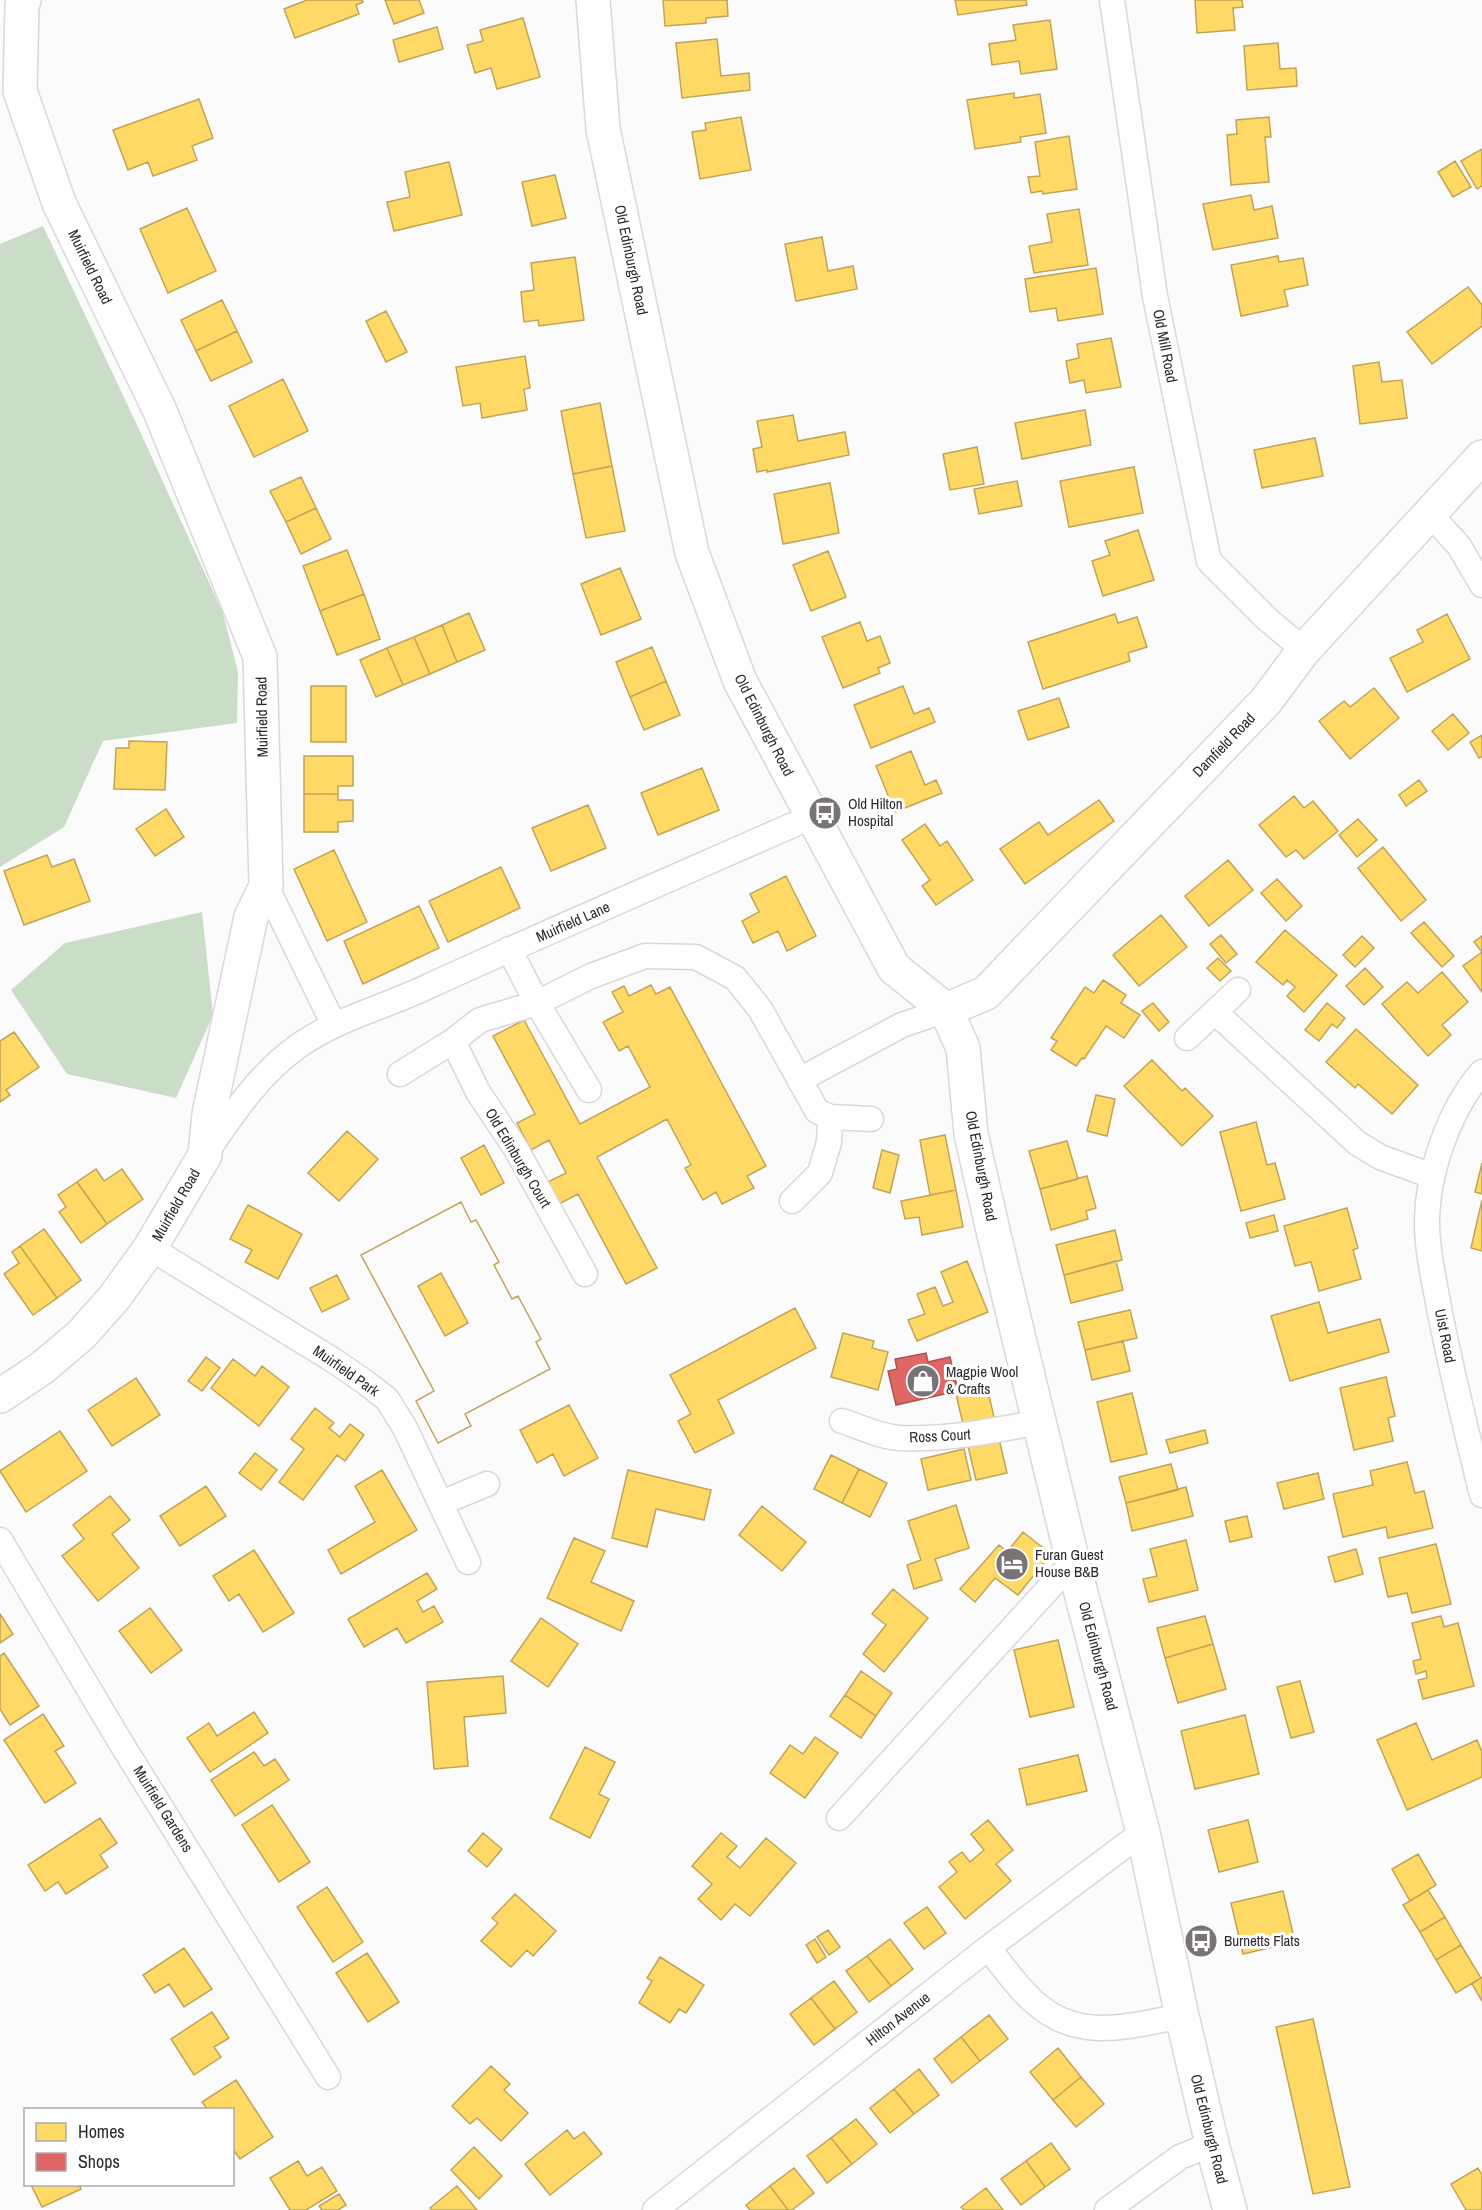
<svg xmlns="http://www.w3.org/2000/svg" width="1482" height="2210" font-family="'Archivo Narrow',sans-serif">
<rect width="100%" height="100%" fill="#fcfbfc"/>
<path fill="#caddc7" d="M43 226 138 427 223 613 238 672 237 723 103 741 64 827 0 867V244Z
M202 912 213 1015 176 1098 67 1074 11 990 65 943Z"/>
<path fill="#ffd966" stroke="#c1a456" stroke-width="1.5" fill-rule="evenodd" d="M307 0H362L363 2 356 5 359 14 295 38 284 9Z
M385 0H419L424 13 394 24Z
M663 0H727L728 16 706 18V23L665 26Z
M955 0H1026L1027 5 958 15Z
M1195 0H1242L1243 7 1233 8 1235 30 1197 33Z
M523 18 540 77 497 89 491 68 475 73 467 45 483 41 480 30Z
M1050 20 1057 69 1021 74 1019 61 992 65 989 44 1016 40 1013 25Z
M437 27 443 49 399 62 393 40Z
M717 39 721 76 749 73 750 90 682 98 676 43Z
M1278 43 1280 69 1296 68 1297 86 1247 90 1244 46Z
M1014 93V98L1040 94 1046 133 1020 137 1021 142 975 149 967 100Z
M199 99 213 138 192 146 197 160 153 176 148 162 128 170 113 130Z
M741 117 751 170 700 179 692 132 706 130 705 123Z
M1269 117 1271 137H1265L1269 182 1231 185 1227 135 1237 134 1236 120Z
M1069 136 1077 189 1043 194 1042 191 1031 193 1028 177 1040 176 1035 142Z
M1482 149V186L1477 189 1461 161Z
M1455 161 1471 187 1453 197 1438 172Z
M449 162 462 215 394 231 387 202 410 197 405 172Z
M555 175 566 218 532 226 522 182Z
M1251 195 1254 210 1272 206 1278 238 1213 250 1203 204Z
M187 208 216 271 168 293 140 229Z
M1079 209 1088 265 1034 273 1029 246 1052 242 1047 214Z
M822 237 828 271 853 266 857 289 796 301 785 244Z
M1278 256 1279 262 1303 258 1308 285 1284 290 1288 306 1241 316 1231 265Z
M575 257 584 320 539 326 538 320 524 322 521 292 534 290 531 263Z
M1096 268 1103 314 1058 321 1056 308 1030 312 1025 279Z
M1468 287 1482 305V326L1432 364 1407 332Z
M222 300 237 331 196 351 181 320Z
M386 311 407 352 386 362 366 321Z
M237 331 252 362 211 381 196 351Z
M1111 338 1121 387 1086 393 1084 380 1070 383 1066 361 1079 358 1077 344Z
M525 356 530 388 524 389 527 410 482 418 480 403 463 406 456 367Z
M1379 362 1382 382 1402 380 1407 418 1360 424 1353 366Z
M283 379 308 431 254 457 229 406Z
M600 403 612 466 573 474 561 411Z
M1085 410 1091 445 1022 459 1015 423Z
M793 415 798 441 845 432 849 455 767 472V470L757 472 753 449 762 447 757 421Z
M1315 438 1323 476 1262 488 1254 450Z
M977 447 984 484 950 490 943 454Z
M612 466 625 531 586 538 573 474Z
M1134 467 1143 513 1069 527 1060 481Z
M301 477 316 508 286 522 270 491Z
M1017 481 1022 506 979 514 974 489Z
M830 483 839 533 783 544 774 494Z
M316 508 331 539 301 554 286 522Z
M1138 530 1154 580 1103 596 1092 561 1110 555 1105 541Z
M347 550 364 594 320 611 303 566Z
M828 551 846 597 811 611 793 565Z
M620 568 641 619 601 635 581 584Z
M364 594 380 639 337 655 320 611Z
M469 613 485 650 457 662 442 625Z
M1115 614 1118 623 1137 617 1147 647 1128 653 1130 661 1043 689 1028 642Z
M1447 614 1470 659 1407 692 1390 658 1423 642 1417 630Z
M860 622 867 641 880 636 890 663 878 668 880 673 843 688 822 637Z
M442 625 457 662 430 674 414 637Z
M414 637 430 674 403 685 387 648Z
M652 647 666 681 630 697 616 662Z
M387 648 403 685 376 697 360 660Z
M666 681 680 715 644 730 630 697Z
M311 686H346V742H311Z
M903 686 914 714 929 708 935 722 871 748 854 705Z
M1374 688 1399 718 1350 759 1319 721 1344 701 1350 707Z
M1059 698 1069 727 1028 740 1018 711Z
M1453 714 1469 733 1448 750 1432 731Z
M1482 735V757L1479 758 1470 742Z
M129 741 167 742 165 790 114 789 116 748H129Z
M911 751 925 785 936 780 942 793 895 812 876 766Z
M304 756H353V786H338V794H304Z
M702 768 719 810 658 835 641 793Z
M1419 780 1427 791 1406 806 1399 795Z
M304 794H338V800H353V821L338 822V832H304Z
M1294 796 1304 808 1313 801 1338 831 1304 859 1296 850 1286 857 1259 825Z
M1099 800 1114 821 1025 884 1000 849 1039 822 1048 835Z
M588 805 606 848 551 871 532 828Z
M166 809 184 837 155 856 136 829Z
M1358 819 1377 840 1357 857 1339 835Z
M925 824 940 846 947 841 973 880 936 905 922 886 930 880 902 840Z
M1383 847 1426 900 1401 921 1358 868Z
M334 850 367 922 327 941 294 869Z
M47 855 52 867 74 859 90 901 24 925 4 871Z
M1228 860 1253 890 1209 926 1185 896Z
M501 867 520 908 448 942 429 901Z
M786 876 816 936 787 951 778 931 753 943 742 921 759 912 750 894Z
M1277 879 1302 906 1286 921 1261 893Z
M419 906 439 948 363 984 344 941Z
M1161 915 1187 947 1139 986 1113 955Z
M1424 922 1454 956 1442 967 1411 933Z
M1285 930 1337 975 1304 1012 1287 996 1295 987 1287 980 1283 985 1256 962Z
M1221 935 1237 954 1226 963 1210 944Z
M1362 936 1374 948 1355 967 1343 955Z
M1482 936V992L1463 966 1482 952 1474 942Z
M1218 958 1231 971 1220 981 1207 968Z
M1365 968 1383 987 1364 1005 1346 986Z
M1442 972 1468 1002 1442 1025 1451 1035 1428 1056 1382 1004 1407 982 1418 993Z
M1103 980 1126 995 1121 1003 1140 1015 1124 1038 1106 1026 1084 1059 1082 1058 1076 1066 1051 1050 1057 1041 1051 1038 1085 987 1094 993Z
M651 985 656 994 670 987 766 1166 747 1176 754 1188 722 1204 716 1192 703 1200 685 1168 691 1165 667 1119 597 1157 657 1268 626 1284 578 1194 559 1204 548 1182 566 1173 549 1140 531 1150 517 1123 535 1114 493 1036 524 1020 580 1124 650 1087 628 1046 619 1051 603 1022 623 1012 612 992 624 986 629 996Z
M1153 1003 1169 1022 1159 1031 1142 1011Z
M1327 1003 1345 1018 1337 1028 1332 1024 1319 1041 1305 1030Z
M1356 1029 1418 1085 1392 1114 1358 1084 1355 1088 1326 1062Z
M14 1032 39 1067 6 1090 10 1095 0 1102V1041Z
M1152 1060 1182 1091 1185 1088 1213 1116 1182 1146 1124 1086Z
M1096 1095 1115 1099 1107 1136 1087 1131Z
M1256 1122 1267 1165 1275 1163 1285 1199 1241 1211 1220 1132Z
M347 1131 378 1159 339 1201 308 1173Z
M945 1135 956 1190 930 1195 920 1140Z
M1067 1141 1078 1179 1040 1189 1029 1151Z
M484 1145 504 1183 481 1195 461 1158Z
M882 1150 899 1155 890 1193 873 1188Z
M1482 1163V1194L1475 1192Z
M96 1169 104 1181 122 1169 143 1199 107 1224 77 1182Z
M1087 1176 1096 1208 1086 1211 1088 1219 1051 1230 1040 1189Z
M77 1182 107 1224 81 1243 59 1212 66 1207 58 1195Z
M956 1190 963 1227 922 1235 919 1217 905 1219 901 1201Z
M1482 1200V1251L1471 1248Z
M461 1202 471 1222 476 1220 499 1262 494 1265 512 1299 518 1296 541 1339 536 1342 550 1369 465 1414 471 1426 438 1443 416 1401 434 1391 361 1255ZM441 1273 468 1323 445 1336 418 1286Z
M461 1202 471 1222 476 1220 499 1262 494 1265 512 1299 518 1296 541 1339 536 1342 550 1369 465 1414 471 1426 438 1443 416 1401 434 1391 361 1255Z
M248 1205 302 1234 278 1279 245 1262 252 1250 230 1239Z
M1347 1208 1358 1248 1353 1250 1361 1279 1319 1291 1311 1262 1295 1266 1284 1226Z
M1274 1215 1278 1231 1250 1238 1246 1223Z
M44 1229 81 1280 57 1298 20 1246Z
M1115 1230 1122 1260 1064 1275 1056 1245Z
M20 1246 57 1298 33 1315 4 1274 19 1263 12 1252Z
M967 1261 988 1312 917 1341 908 1320 925 1314 917 1294 935 1287 943 1306 953 1302 941 1272Z
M1116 1261 1123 1290 1071 1303 1064 1275Z
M337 1275 349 1299 322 1312 310 1288Z
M1319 1302 1328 1333 1380 1319 1389 1352 1290 1381 1271 1316Z
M795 1308 816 1348 718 1400 734 1433 695 1453 678 1421 691 1414 670 1375Z
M1130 1310 1137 1338 1085 1350 1078 1322Z
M843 1333 874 1341 872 1348 888 1352 878 1390 831 1377Z
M1123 1341 1130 1371 1092 1380 1085 1350Z
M206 1357 220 1368 202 1391 188 1381Z
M233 1359 255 1376 262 1366 289 1387 259 1426 211 1388Z
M1386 1377 1395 1416 1388 1418 1393 1441 1354 1450 1340 1388Z
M136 1378 160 1415 112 1446 88 1410Z
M987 1387 1007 1473 976 1480 956 1394Z
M1132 1393 1147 1454 1111 1462 1097 1402Z
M569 1405 598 1458 564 1476 553 1454 537 1463 520 1430Z
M315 1408 334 1423 329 1428 340 1437 350 1424 364 1435 345 1461 337 1455 303 1500 279 1482 304 1449 291 1439Z
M1205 1430 1208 1443 1170 1453 1166 1440Z
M60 1431 87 1471 26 1512 0 1471Z
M964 1449 971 1480 928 1490 921 1459Z
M255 1453 277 1470 261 1490 239 1473Z
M831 1455 859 1469 842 1503 814 1489Z
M1407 1462 1415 1493 1424 1491 1433 1528 1388 1538 1386 1527 1343 1537 1333 1494 1373 1485 1370 1471Z
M1171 1464 1178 1490 1126 1503 1119 1477Z
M859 1469 887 1483 870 1517 842 1503Z
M382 1470 417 1530 341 1574 328 1550 375 1522 355 1486Z
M628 1470 711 1490 704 1520 656 1509 647 1547 612 1538Z
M1318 1473 1324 1499 1284 1509 1277 1483Z
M206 1486 226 1516 180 1546 160 1516Z
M1186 1487 1193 1516 1132 1531 1126 1503Z
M110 1496 130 1520 112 1534 139 1568 98 1601 62 1556 84 1539 73 1525Z
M956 1505 969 1548 935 1559 942 1580 914 1589 907 1565 921 1560 908 1521Z
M762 1506 806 1542 782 1571 739 1535Z
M1247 1516 1252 1537 1230 1542 1225 1521Z
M1023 1532 1051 1554 1018 1595 995 1578 975 1602 960 1589 999 1545 1007 1552Z
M574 1538 605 1551 591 1582 634 1601 621 1631 547 1598Z
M1186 1540 1198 1590 1149 1602 1143 1579 1157 1576 1150 1549Z
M1436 1544 1451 1604 1412 1613 1407 1593 1388 1597 1379 1558Z
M1356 1549 1363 1574 1335 1582 1328 1557Z
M254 1550 294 1613 263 1632 239 1594 229 1601 213 1576Z
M427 1573 437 1589 417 1601 423 1612 434 1606 443 1622 406 1643 397 1628 364 1647 348 1619Z
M893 1589 928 1618 884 1672 863 1654 886 1625 872 1614Z
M150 1608 182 1650 151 1673 119 1631Z
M0 1614 13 1634 0 1643Z
M1205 1616 1213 1644 1165 1658 1157 1628Z
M1441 1616 1444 1627 1458 1623 1474 1686 1423 1699 1418 1680 1427 1678 1426 1671 1416 1674 1413 1661 1421 1659 1412 1623Z
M541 1618 578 1644 548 1687 511 1661Z
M1058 1640 1074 1707 1030 1717 1014 1650Z
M1213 1644 1226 1689 1178 1703 1165 1658Z
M4 1653 39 1706 10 1725 0 1709V1656Z
M861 1671 892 1693 876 1716 845 1695Z
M503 1676 506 1713 464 1717 468 1766 434 1769 427 1682Z
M1300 1681 1314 1732 1291 1738 1277 1687Z
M845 1695 876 1716 861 1738 830 1716Z
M254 1712 268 1733 210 1772 187 1738 209 1723 217 1736Z
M43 1714 64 1746 55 1751 76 1783 45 1803 4 1740Z
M1245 1715 1259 1774 1195 1789 1181 1731Z
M1416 1723 1432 1760 1477 1740 1482 1752V1777L1407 1810 1377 1740Z
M815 1737 838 1753 805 1798 770 1773 790 1745 803 1754Z
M585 1747 615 1762 599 1794 609 1799 590 1838 550 1818Z
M254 1752 264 1766 275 1759 289 1780 235 1816 211 1780Z
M1078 1755 1087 1791 1027 1805 1019 1769Z
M272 1805 310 1862 279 1882 242 1825Z
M100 1818 117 1843 100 1855 108 1867 66 1894 58 1882 45 1891 28 1865Z
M988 1820 1013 1850 996 1864 1011 1881 965 1919 939 1887 957 1872 949 1862 962 1852 970 1862 984 1850 971 1834Z
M1248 1820 1258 1862 1219 1872 1208 1830Z
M483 1833 502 1849 487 1867 468 1851Z
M721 1833 737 1846 727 1857 740 1868 766 1838 796 1863 750 1916 735 1904 721 1920 698 1899 712 1884 692 1866Z
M1418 1854 1436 1885 1410 1901 1392 1869Z
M327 1887 363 1942 333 1962 297 1907Z
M1428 1890 1445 1917 1420 1932 1403 1905Z
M1283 1891 1295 1942 1243 1954 1231 1903Z
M515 1894 556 1931 533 1956 527 1950 511 1967 481 1941 498 1923 492 1918Z
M927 1907 946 1933 924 1949 904 1923Z
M1445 1917 1461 1945 1436 1960 1420 1932Z
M828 1930 840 1947 829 1955 817 1937Z
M815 1939 826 1957 817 1963 806 1945Z
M890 1939 913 1969 891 1986 867 1956Z
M1461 1945 1481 1978 1456 1993 1436 1960Z
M184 1948 212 1989 184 2007 169 1984 155 1993 143 1975Z
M367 1953 399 2002 368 2022 336 1973Z
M867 1956 891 1986 869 2002 846 1971Z
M660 1957 704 1985 686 2013 679 2009 670 2023 639 2003 652 1981 647 1978Z
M1481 1978H1482V2001L1472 1984Z
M834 1981 857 2012 835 2029 811 1998Z
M811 1998 835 2029 814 2045 790 2014Z
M212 2012 229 2038 214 2047 221 2057 194 2075 171 2039Z
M989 2015 1008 2039 980 2061 961 2037Z
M1313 2019 1350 2187 1313 2194 1276 2027Z
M961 2037 980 2061 952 2083 934 2059Z
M1058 2048 1081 2077 1053 2100 1030 2072Z
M491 2066 510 2084 504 2090 528 2113 501 2141 477 2118 470 2124 452 2106Z
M919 2069 939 2095 914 2114 894 2089Z
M1081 2077 1104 2104 1076 2127 1053 2100Z
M236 2080 273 2137 240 2159 232 2148V2110H208L202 2102Z
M894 2089 914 2114 890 2133 870 2108Z
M856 2119 877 2144 852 2164 831 2138Z
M567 2130 574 2139 584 2132 602 2154 550 2195 525 2164Z
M831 2138 852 2164 827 2183 807 2156Z
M1051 2143 1070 2169 1045 2187 1026 2161Z
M474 2147 502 2176 479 2199 451 2170Z
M298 2161 307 2176 322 2167 337 2191 306 2210H290L270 2178Z
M1026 2161 1045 2187 1021 2205 1001 2179Z
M794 2168 814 2193 792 2210H788L770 2186Z
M1478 2168 1482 2175V2210H1466L1451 2184Z
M79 2184 81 2189 42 2207 31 2185Z
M457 2186 477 2210H432L430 2208Z
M770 2186 788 2210H750L746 2205Z
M986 2188 1003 2210H964L961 2207Z
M339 2194 346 2205 338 2210H322L319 2206Z"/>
<path fill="#e06666" stroke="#ab5456" stroke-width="1.5" d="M926 1353 928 1362 950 1357 958 1391 896 1405 888 1371 897 1369 895 1359Z"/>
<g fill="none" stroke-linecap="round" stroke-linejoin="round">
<defs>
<path id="street" d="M1112 0 1155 296 1209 561 1267 619 1304 650
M1429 513 1459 546 1482 585
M266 886 334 1025
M509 949 537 1003 591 976 645 956 696 957 735 978 760 1009 817 1111 830 1117 871 1119
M1215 1012 1357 1143 1380 1157 1432 1176
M1187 1038 1238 990
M453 1041 478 1092 516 1149 585 1274
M1482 1072C1449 1109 1427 1174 1427 1223 1427 1253 1435 1284 1440 1313 1452 1374 1467 1434 1482 1495
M400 1074 453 1041 480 1020 537 1003 589 1090
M801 1079 902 1025 946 1010
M206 1153C233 1114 258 1075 297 1047 337 1018 386 1007 429 986 556 928 684 873 811 817
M792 1201 820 1173 829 1142 830 1117
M150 1248 333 1360 365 1382 387 1399 405 1428 468 1562
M842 1421C861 1427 881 1437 900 1438 947 1440 993 1431 1039 1422
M441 1503 487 1484
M0 1540 121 1743 328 2077
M839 1818 1073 1562
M988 1948C1003 1966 1016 1986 1033 2001 1078 2043 1129 2026 1182 2016
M655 2210 988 1948 1143 1832
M1107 2210 1180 2157 1212 2144"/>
<path id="secondary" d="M593 0 603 129 692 553 740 681 894 968 946 1010 963 1048 971 1134 994 1235 1073 1562 1143 1832 1182 2016 1212 2144 1230 2210
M946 1010 986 993 1266 701 1304 650 1482 457
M0 1396 42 1368 81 1335 114 1298 150 1248 205 1155 209 1114 251 917 266 886 260 657 160 411 59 203 20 91 22 5 24 0"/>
</defs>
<use href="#street" stroke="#dad7db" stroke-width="27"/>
<use href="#secondary" stroke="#dad7db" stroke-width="36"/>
<use href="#street" stroke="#fffeff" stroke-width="24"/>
<use href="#secondary" stroke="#fffeff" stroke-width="33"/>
</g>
<defs>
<symbol id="bus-disc" viewBox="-11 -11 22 22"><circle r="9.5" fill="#777377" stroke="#fff"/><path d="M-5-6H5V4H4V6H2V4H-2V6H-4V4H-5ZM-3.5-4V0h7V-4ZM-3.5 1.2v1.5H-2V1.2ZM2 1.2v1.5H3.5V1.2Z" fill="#fff"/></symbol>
<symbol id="shop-disc" viewBox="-11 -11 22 22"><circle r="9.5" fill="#777377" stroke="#fff"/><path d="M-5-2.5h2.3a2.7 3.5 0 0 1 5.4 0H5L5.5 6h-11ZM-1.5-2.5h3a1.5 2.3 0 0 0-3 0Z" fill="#fff"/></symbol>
<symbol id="hotel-disc" viewBox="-11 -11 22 22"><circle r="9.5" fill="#777377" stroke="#fff"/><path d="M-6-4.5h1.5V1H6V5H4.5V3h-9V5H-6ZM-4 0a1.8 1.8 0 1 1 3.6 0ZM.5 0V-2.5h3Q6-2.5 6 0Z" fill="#fff"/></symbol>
</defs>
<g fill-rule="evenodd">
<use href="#bus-disc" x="806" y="794" width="38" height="38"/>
<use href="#shop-disc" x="904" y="1362" width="38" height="38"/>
<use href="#hotel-disc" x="993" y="1545" width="38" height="38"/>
<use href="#bus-disc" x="1182" y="1922" width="38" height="38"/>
</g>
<g text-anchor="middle" stroke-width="6" stroke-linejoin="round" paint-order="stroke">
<g font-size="15" fill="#302a30" stroke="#fff">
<text transform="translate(631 260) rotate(78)" y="5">Old Edinburgh Road</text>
<text transform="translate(90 267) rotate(64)" y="5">Muirfield Road</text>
<text transform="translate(1165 346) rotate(79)" y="5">Old Mill Road</text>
<text transform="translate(262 717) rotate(-91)" y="5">Muirfield Road</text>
<text transform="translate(764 725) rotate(63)" y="5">Old Edinburgh Road</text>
<text transform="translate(1224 745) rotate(-46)" y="5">Damfield Road</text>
<text transform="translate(573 922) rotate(-24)" y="5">Muirfield Lane</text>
<text transform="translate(518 1158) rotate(59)" y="5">Old Edinburgh Court</text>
<text transform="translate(981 1166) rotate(79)" y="5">Old Edinburgh Road</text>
<text transform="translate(176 1205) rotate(-60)" y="5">Muirfield Road</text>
<text transform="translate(1445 1336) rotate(79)" y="5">Uist Road</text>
<text transform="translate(346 1371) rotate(35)" y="5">Muirfield Park</text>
<text transform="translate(940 1436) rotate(-3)" y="5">Ross Court</text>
<text transform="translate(1098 1656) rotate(75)" y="5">Old Edinburgh Road</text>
<text transform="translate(163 1809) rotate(58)" y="5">Muirfield Gardens</text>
<text transform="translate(898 2019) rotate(-38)" y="5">Hilton Avenue</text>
<text transform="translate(1209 2129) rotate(76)" y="5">Old Edinburgh Road</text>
</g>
<g font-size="15" fill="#302a30" stroke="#fff" text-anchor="start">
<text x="848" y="809">Old Hilton<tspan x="848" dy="17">Hospital</tspan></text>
<text x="946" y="1377">Magpie Wool<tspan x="946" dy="17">&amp; Crafts</tspan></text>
<text x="1035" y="1560">Furan Guest<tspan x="1035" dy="17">House B&amp;B</tspan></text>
<text x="1224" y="1946">Burnetts Flats</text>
</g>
</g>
<rect x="24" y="2108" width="210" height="78" fill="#ffffff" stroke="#acaaac" stroke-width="1.5"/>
<rect x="36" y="2123" width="30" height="18" fill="#ffd966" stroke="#acaaac" stroke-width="1.5"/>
<text x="78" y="2138" font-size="18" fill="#302a30">Homes</text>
<rect x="36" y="2153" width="30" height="18" fill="#e06666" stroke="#acaaac" stroke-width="1.5"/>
<text x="78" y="2168" font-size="18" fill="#302a30">Shops</text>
</svg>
